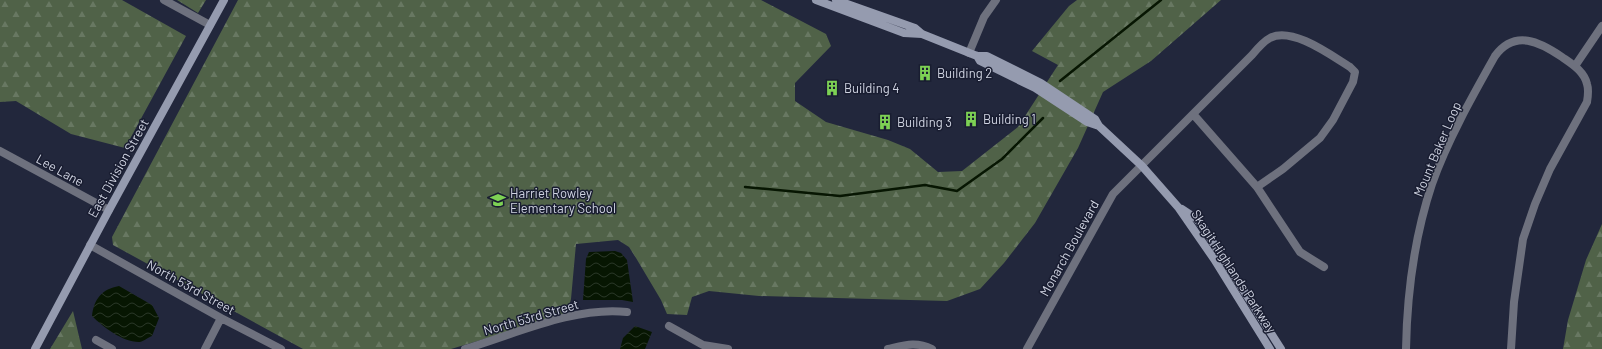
<svg xmlns="http://www.w3.org/2000/svg" width="1602" height="349" font-family="Barlow,sans-serif">
<defs>
<pattern id="forest-firs" width="22" height="20" patternUnits="userSpaceOnUse"><rect width="22" height="20" fill="#506248"/><path d="M5 1l3.5 6h-7zM16 11l3.5 6h-7z" fill="#687862"/></pattern>
<pattern id="water-waves" width="16" height="10" patternUnits="userSpaceOnUse"><rect width="16" height="10" fill="#071602"/><path d="M0 5q4-4 8 0t8 0" fill="none" stroke="#2a3727"/></pattern>
</defs>
<rect width="100%" height="100%" fill="#22273c"/>
<path fill="url(#forest-firs)" d="M0 0H122L186 36 125 148 71 134 16 101 0 102Z
M177 0H206L198 13Z
M238 0H761L826 34 831 46 795 83V101L826 122 888 140 910 149 938 172 962 171 1018 127 1058 65 1032 51 1069 6 1077 0H1221L1151 61 1103 92 1078 148 1035 223 1004 263 980 289 947 301 759 296 709 291 692 297 687 315 667 314 661 300 636 258 629 247 618 240 576 244 571 299 567 314 451 349H303L113 245 112 237Z
M1602 224V349H1563L1568 320 1586 260Z
M73 311 82 349H50Z"/>
<path fill="url(#water-waves)" d="M615 251 621 253 627 260 633 302 622 300H583L586 259 589 252Z
M119 286 152 305 159 318 152 336C149 337 144 341 140 342 124 343 103 327 92 316 94 299 102 289 119 286Z
M635 326 652 332 645 349H620L623 338Z"/>
<g fill="none" stroke-linecap="round" stroke-linejoin="round">
<path stroke="#071602" stroke-width="2.5" d="M1060 81 1161 0
M745 187 840 196 925 185 957 191 1002 159 1043 118"/>
<path stroke="#6e717e" stroke-width="8" d="M164 0 210 25
M969 53 984 17 996 0
M1575 66 1602 26
M1193 114 1257 187 1300 252 1324 267
M0 151 109 210
M90 245 221 318 281 349
M669 326 703 345 728 349
M96 340 112 349
M205 349 221 318
M465 349C515 334 575 306 627 312
M888 349C905 345 916 341 932 349
M1027 349 1113 194 1252 55C1257 49 1264 41 1270 38 1292 26 1332 56 1350 67L1355 72 1353 82 1333 120 1320 138 1283 169 1257 187
M1406 349C1407 295 1415 235 1432 184 1447 141 1473 95 1495 56 1515 29 1540 42 1562 57 1572 64 1584 71 1587 84 1589 90 1588 96 1587 102L1550 169 1535 204 1523 239 1514 302 1511 349"/>
<path stroke="#959baf" stroke-width="8" d="M816 0 904 33 922 34
M836 0 915 28 922 34 977 56H987L1041 83 1095 119 1099 126 1142 166 1178 207 1214 259 1270 349
M977 56 980 61 1035 88 1087 122 1099 126
M1182 209 1197 219 1203 227 1281 349
M35 349 109 210 224 0"/>
</g>
<defs>
<symbol id="building-bare" viewBox="-9 -9 18 18"><path d="M-4-6H4V6H1V3H-1V6H-4ZM-2.5-4.3h1.7v1.8h-1.7ZM.8-4.3h1.7v1.8H.8ZM-2.5-1h1.7V.8h-1.7ZM.8-1h1.7V.8H.8Z" fill="#7dd154" stroke="#191d31" stroke-width="2.5" paint-order="stroke"/></symbol>
<symbol id="school-bare" viewBox="-9 -9 18 18"><path d="M0-5L7-2L0 1L-7-2ZM-4 1L0 2.5L4 1V4Q0 6-4 4Z" fill="#7dd154" stroke="#191d31" stroke-width="2.5" paint-order="stroke"/></symbol>
</defs>
<g fill-rule="evenodd">
<use href="#building-bare" x="914" y="62" width="22" height="22"/>
<use href="#building-bare" x="821" y="77" width="22" height="22"/>
<use href="#building-bare" x="960" y="108" width="22" height="22"/>
<use href="#building-bare" x="874" y="111" width="22" height="22"/>
<use href="#school-bare" x="487" y="189" width="22" height="22"/>
</g>
<g text-anchor="middle" stroke-width="3" stroke-linejoin="round" paint-order="stroke">
<g font-size="13" fill="#cfd3e1" stroke="#191d31" text-anchor="start">
<text x="937" y="78">Building 2</text>
<text x="844" y="93">Building 4</text>
<text x="983" y="124">Building 1</text>
<text x="897" y="127">Building 3</text>
<text x="510" y="198">Harriet Rowley<tspan x="510" dy="15">Elementary School</tspan></text>
</g>
<g font-size="13" fill="#cfd3e1" stroke="#191d31">
<text transform="translate(1437 149) rotate(-67)" y="5">Mount Baker Loop</text>
<text transform="translate(118 168) rotate(-61)" y="5">East Division Street</text>
<text transform="translate(60 170) rotate(29)" y="5">Lee Lane</text>
<text transform="translate(1069 248) rotate(-61)" y="5">Monarch Boulevard</text>
<text transform="translate(1234 271) rotate(57)" y="5">Skagit Highlands Parkway</text>
<text transform="translate(191 287) rotate(29)" y="5">North 53rd Street</text>
<text transform="translate(531 317) rotate(-16)" y="5">North 53rd Street</text>
</g>
</g>
</svg>
